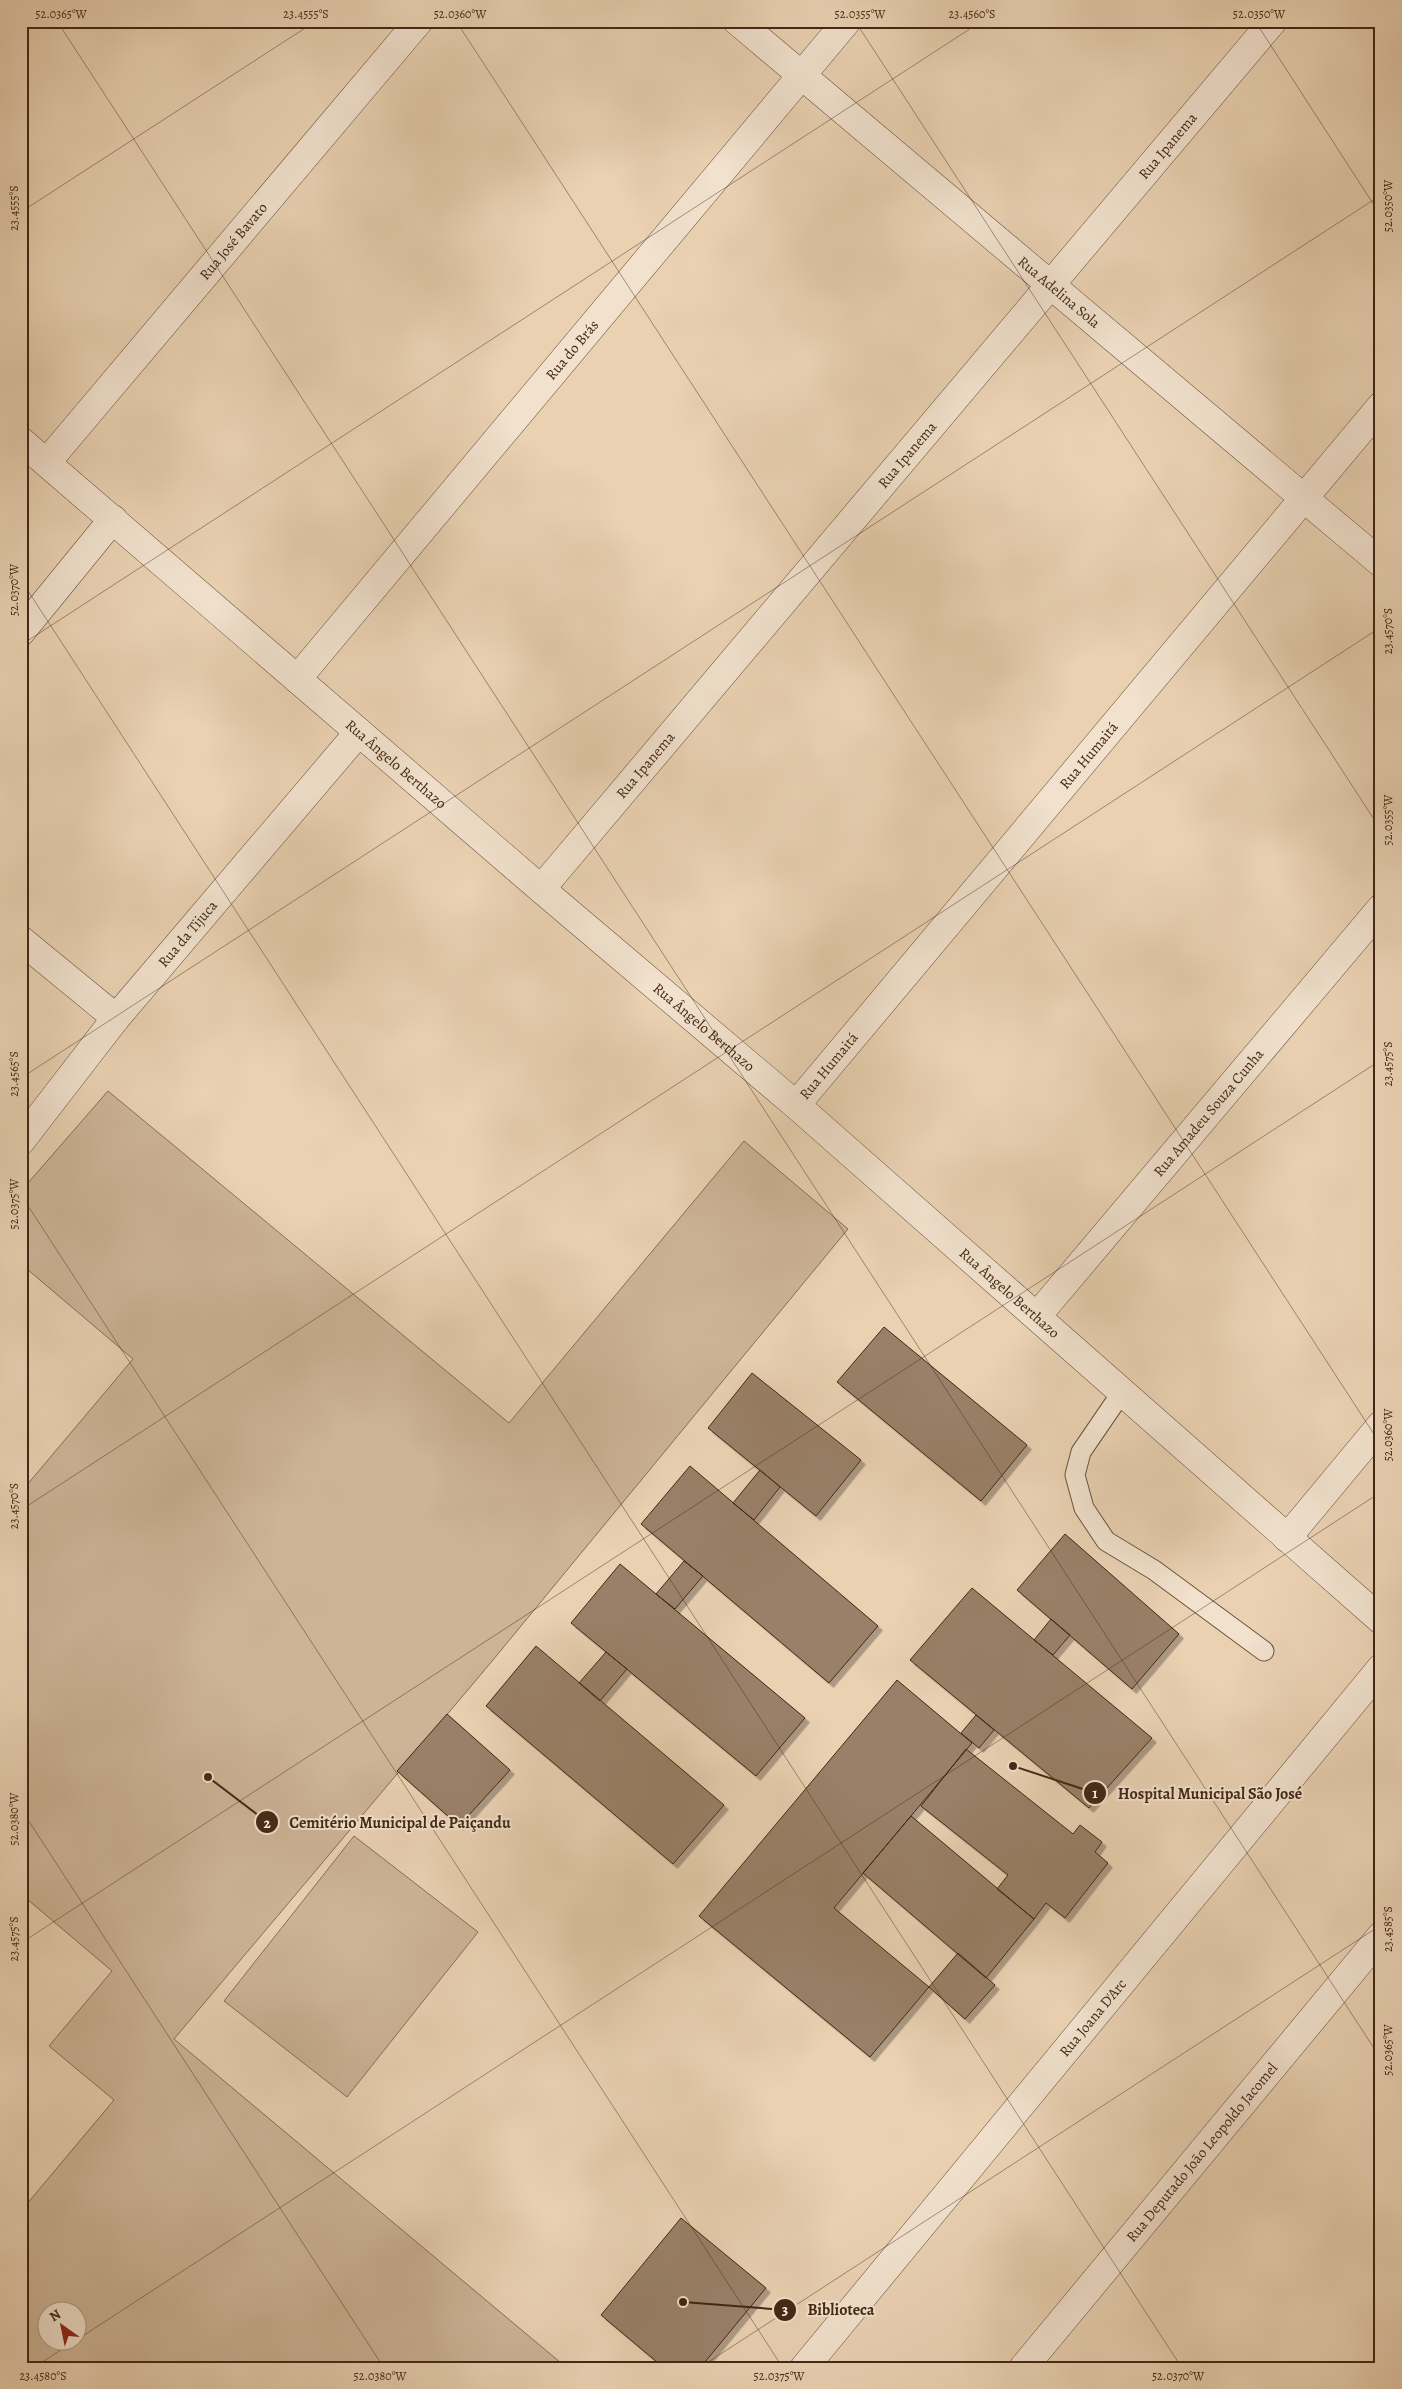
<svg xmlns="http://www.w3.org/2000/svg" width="1402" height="2389" font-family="Alegreya,serif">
<defs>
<filter id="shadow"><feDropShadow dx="4.5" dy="4.5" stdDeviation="0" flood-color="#0004"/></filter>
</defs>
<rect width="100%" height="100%" fill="#e9d1b2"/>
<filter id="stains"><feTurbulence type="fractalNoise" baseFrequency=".004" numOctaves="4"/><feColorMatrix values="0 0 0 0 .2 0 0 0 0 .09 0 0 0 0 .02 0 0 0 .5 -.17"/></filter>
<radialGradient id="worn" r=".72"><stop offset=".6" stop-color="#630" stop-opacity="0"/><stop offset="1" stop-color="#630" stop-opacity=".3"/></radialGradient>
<path fill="#cdb497" stroke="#886e56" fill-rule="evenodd" d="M108 1091 509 1423 744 1141 848 1229 493 1660 174 2039 567 2368H21V2211L114 2100 49 2046 112 1971 21 1894V1492L133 1359 21 1264V1191ZM48 2312H78V2342H48Z
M354 1836 478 1932 347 2097 224 2001Z"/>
<path fill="#998067" stroke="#432815" filter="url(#shadow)" d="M884 1327 1027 1445 981 1501 837 1382Z
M752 1373 861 1460 816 1516 708 1428Z
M690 1466 878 1626 829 1683 641 1524Z
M760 1470 780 1487 754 1520 733 1503Z
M1065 1534 1179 1634 1132 1689 1017 1590Z
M684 1561 703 1576 675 1609 656 1594Z
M620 1564 805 1718 756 1776 571 1623Z
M972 1588 1152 1738 1089 1808 910 1660Z
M1051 1619 1070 1635 1053 1655 1034 1640Z
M536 1646 724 1805 673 1864 486 1706Z
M606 1652 627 1669 600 1701 579 1683Z
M897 1680 972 1743 834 1908 929 1987 870 2057 699 1916Z
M447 1714 510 1770 459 1826 397 1771Z
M976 1715 994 1730 979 1748 961 1733Z
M966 1749 1073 1834 1080 1825 1102 1842 1095 1852 1108 1863 1065 1918 1046 1903 1034 1919 997 1889 1008 1875 921 1806Z
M911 1816 1034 1919 986 1978 863 1873Z
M958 1953 995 1985 965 2019 929 1987Z
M681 2218 766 2288 700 2368H664L601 2315Z"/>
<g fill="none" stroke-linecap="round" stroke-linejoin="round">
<defs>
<path id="lane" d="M1122 1392 1081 1452 1075 1475 1084 1508 1106 1541 1154 1570 1264 1651"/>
<g id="street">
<path id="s1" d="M737 21 1381 563"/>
<path id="s2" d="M21 441 541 889 796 1105 1381 1620"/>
<path id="s3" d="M47 462 419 21"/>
<path d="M21 632 113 519"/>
<path id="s4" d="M297 679 847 21"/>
<path id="s5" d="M541 889 1273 21"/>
<path d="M21 940 116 1018"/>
<path id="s6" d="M796 1105 1381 406"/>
<path id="s7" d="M21 1141 116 1018 359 732"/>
<path id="s8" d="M1037 1316 1381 908"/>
<path d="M1287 1538 1381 1425"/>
<path id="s9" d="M804 2368 1381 1668"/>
<path id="s10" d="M1023 2368 1381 1936"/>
</g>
</defs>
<use href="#lane" stroke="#6c523c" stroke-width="21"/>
<use href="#street" stroke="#6c523c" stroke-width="29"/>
<use href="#lane" stroke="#f1e1cd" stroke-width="19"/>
<use href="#street" stroke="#f1e1cd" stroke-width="28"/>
</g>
<path fill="none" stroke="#432815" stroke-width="1" stroke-opacity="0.45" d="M57 21 1381 2059M456 21 1381 1445M855 21 1381 830M1255 21 1381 216M21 212 316 21M21 580 1182 2368M21 645 982 21M21 1078 1381 195M21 1195 783 2368M21 1510 1381 627M21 1809 384 2368M21 1943 1381 1060M78 2339 1381 1492M33 2368 73 2342M699 2368 1381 1925M1365 2368 1381 2358"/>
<g text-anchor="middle" stroke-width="4" stroke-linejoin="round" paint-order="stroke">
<g font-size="15" fill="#432815" stroke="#f1e1cd">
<text dy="5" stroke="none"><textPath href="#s5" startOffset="972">Rua Ipanema</textPath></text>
<text dy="5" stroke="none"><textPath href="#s3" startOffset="289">Rua José Bavato</textPath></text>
<text dy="5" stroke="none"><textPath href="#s1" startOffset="421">Rua Adelina Sola</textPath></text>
<text dy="5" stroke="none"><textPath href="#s4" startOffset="429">Rua do Brás</textPath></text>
<text dy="5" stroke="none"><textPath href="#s5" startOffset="568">Rua Ipanema</textPath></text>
<text dy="5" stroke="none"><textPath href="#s6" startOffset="456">Rua Humaitá</textPath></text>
<text dy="5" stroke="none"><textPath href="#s2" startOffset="495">Rua Ângelo Berthazo</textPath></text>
<text dy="5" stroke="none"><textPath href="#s5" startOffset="162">Rua Ipanema</textPath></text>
<text dy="5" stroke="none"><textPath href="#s7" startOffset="266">Rua da Tijuca</textPath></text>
<text dy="5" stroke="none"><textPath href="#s2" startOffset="900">Rua Ângelo Berthazo</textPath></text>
<text dy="5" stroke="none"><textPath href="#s6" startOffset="51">Rua Humaitá</textPath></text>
<text dy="5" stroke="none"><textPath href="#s8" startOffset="266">Rua Amadeu Souza Cunha</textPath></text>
<text dy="5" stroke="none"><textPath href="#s2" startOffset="1305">Rua Ângelo Berthazo</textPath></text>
<text dy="5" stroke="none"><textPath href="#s9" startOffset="454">Rua Joana D'Arc</textPath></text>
<text dy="5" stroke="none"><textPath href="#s10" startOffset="280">Rua Deputado João Leopoldo Jacomel</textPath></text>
</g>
</g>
<path fill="none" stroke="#432815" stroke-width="2" d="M1013 1766L1095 1793M208 1777L267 1822M683 2302L785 2310"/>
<g fill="#432815" stroke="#f1e1cd" stroke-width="2">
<circle cx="1013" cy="1766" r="5"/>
<circle cx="208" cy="1777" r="5"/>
<circle cx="683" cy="2302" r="5"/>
<circle cx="1095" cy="1793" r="12"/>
<circle cx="267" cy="1822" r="12"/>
<circle cx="785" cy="2310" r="12"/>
</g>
<g font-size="15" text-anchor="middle" font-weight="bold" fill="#fff">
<text x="1095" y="1798">1</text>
<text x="267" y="1828">2</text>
<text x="785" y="2315">3</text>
</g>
<g font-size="16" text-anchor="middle" font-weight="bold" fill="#432815" stroke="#f1e1cd" stroke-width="4" stroke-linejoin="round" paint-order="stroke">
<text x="1210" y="1799">Hospital Municipal São José</text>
<text x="400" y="1828">Cemitério Municipal de Paiçandu</text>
<text x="841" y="2315">Biblioteca</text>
</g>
<rect width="1402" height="2389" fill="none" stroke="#e9d1b2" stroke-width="55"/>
<g transform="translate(62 2326) rotate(327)"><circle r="24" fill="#f1e1cd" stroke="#ab9783"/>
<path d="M0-4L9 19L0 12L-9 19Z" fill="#8f2418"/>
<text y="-8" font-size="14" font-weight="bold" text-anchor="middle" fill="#432815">N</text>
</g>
<rect x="28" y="28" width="1346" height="2334" fill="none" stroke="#432815" stroke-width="2"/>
<g font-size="12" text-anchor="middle" fill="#432815">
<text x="61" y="18">52.0365°W</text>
<text x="306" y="18">23.4555°S</text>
<text x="460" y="18">52.0360°W</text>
<text x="860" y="18">52.0355°W</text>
<text x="972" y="18">23.4560°S</text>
<text x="1259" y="18">52.0350°W</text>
<text transform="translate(1388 206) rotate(-90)" y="4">52.0350°W</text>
<text transform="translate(14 208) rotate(-90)" y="4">23.4555°S</text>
<text transform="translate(14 590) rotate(-90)" y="4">52.0370°W</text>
<text transform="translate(1388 631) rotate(-90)" y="4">23.4570°S</text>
<text transform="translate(1388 820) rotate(-90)" y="4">52.0355°W</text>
<text transform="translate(1388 1064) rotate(-90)" y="4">23.4575°S</text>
<text transform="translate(14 1074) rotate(-90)" y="4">23.4565°S</text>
<text transform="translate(14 1204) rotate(-90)" y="4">52.0375°W</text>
<text transform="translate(1388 1435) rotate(-90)" y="4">52.0360°W</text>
<text transform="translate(14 1506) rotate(-90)" y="4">23.4570°S</text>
<text transform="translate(14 1819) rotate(-90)" y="4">52.0380°W</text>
<text transform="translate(1388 1929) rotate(-90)" y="4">23.4585°S</text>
<text transform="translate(14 1939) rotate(-90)" y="4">23.4575°S</text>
<text transform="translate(1388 2050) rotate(-90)" y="4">52.0365°W</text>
<text x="43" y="2380">23.4580°S</text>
<text x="380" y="2380">52.0380°W</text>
<text x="779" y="2380">52.0375°W</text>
<text x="1178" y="2380">52.0370°W</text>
</g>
<rect width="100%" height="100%" filter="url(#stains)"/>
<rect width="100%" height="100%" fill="url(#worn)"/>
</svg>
